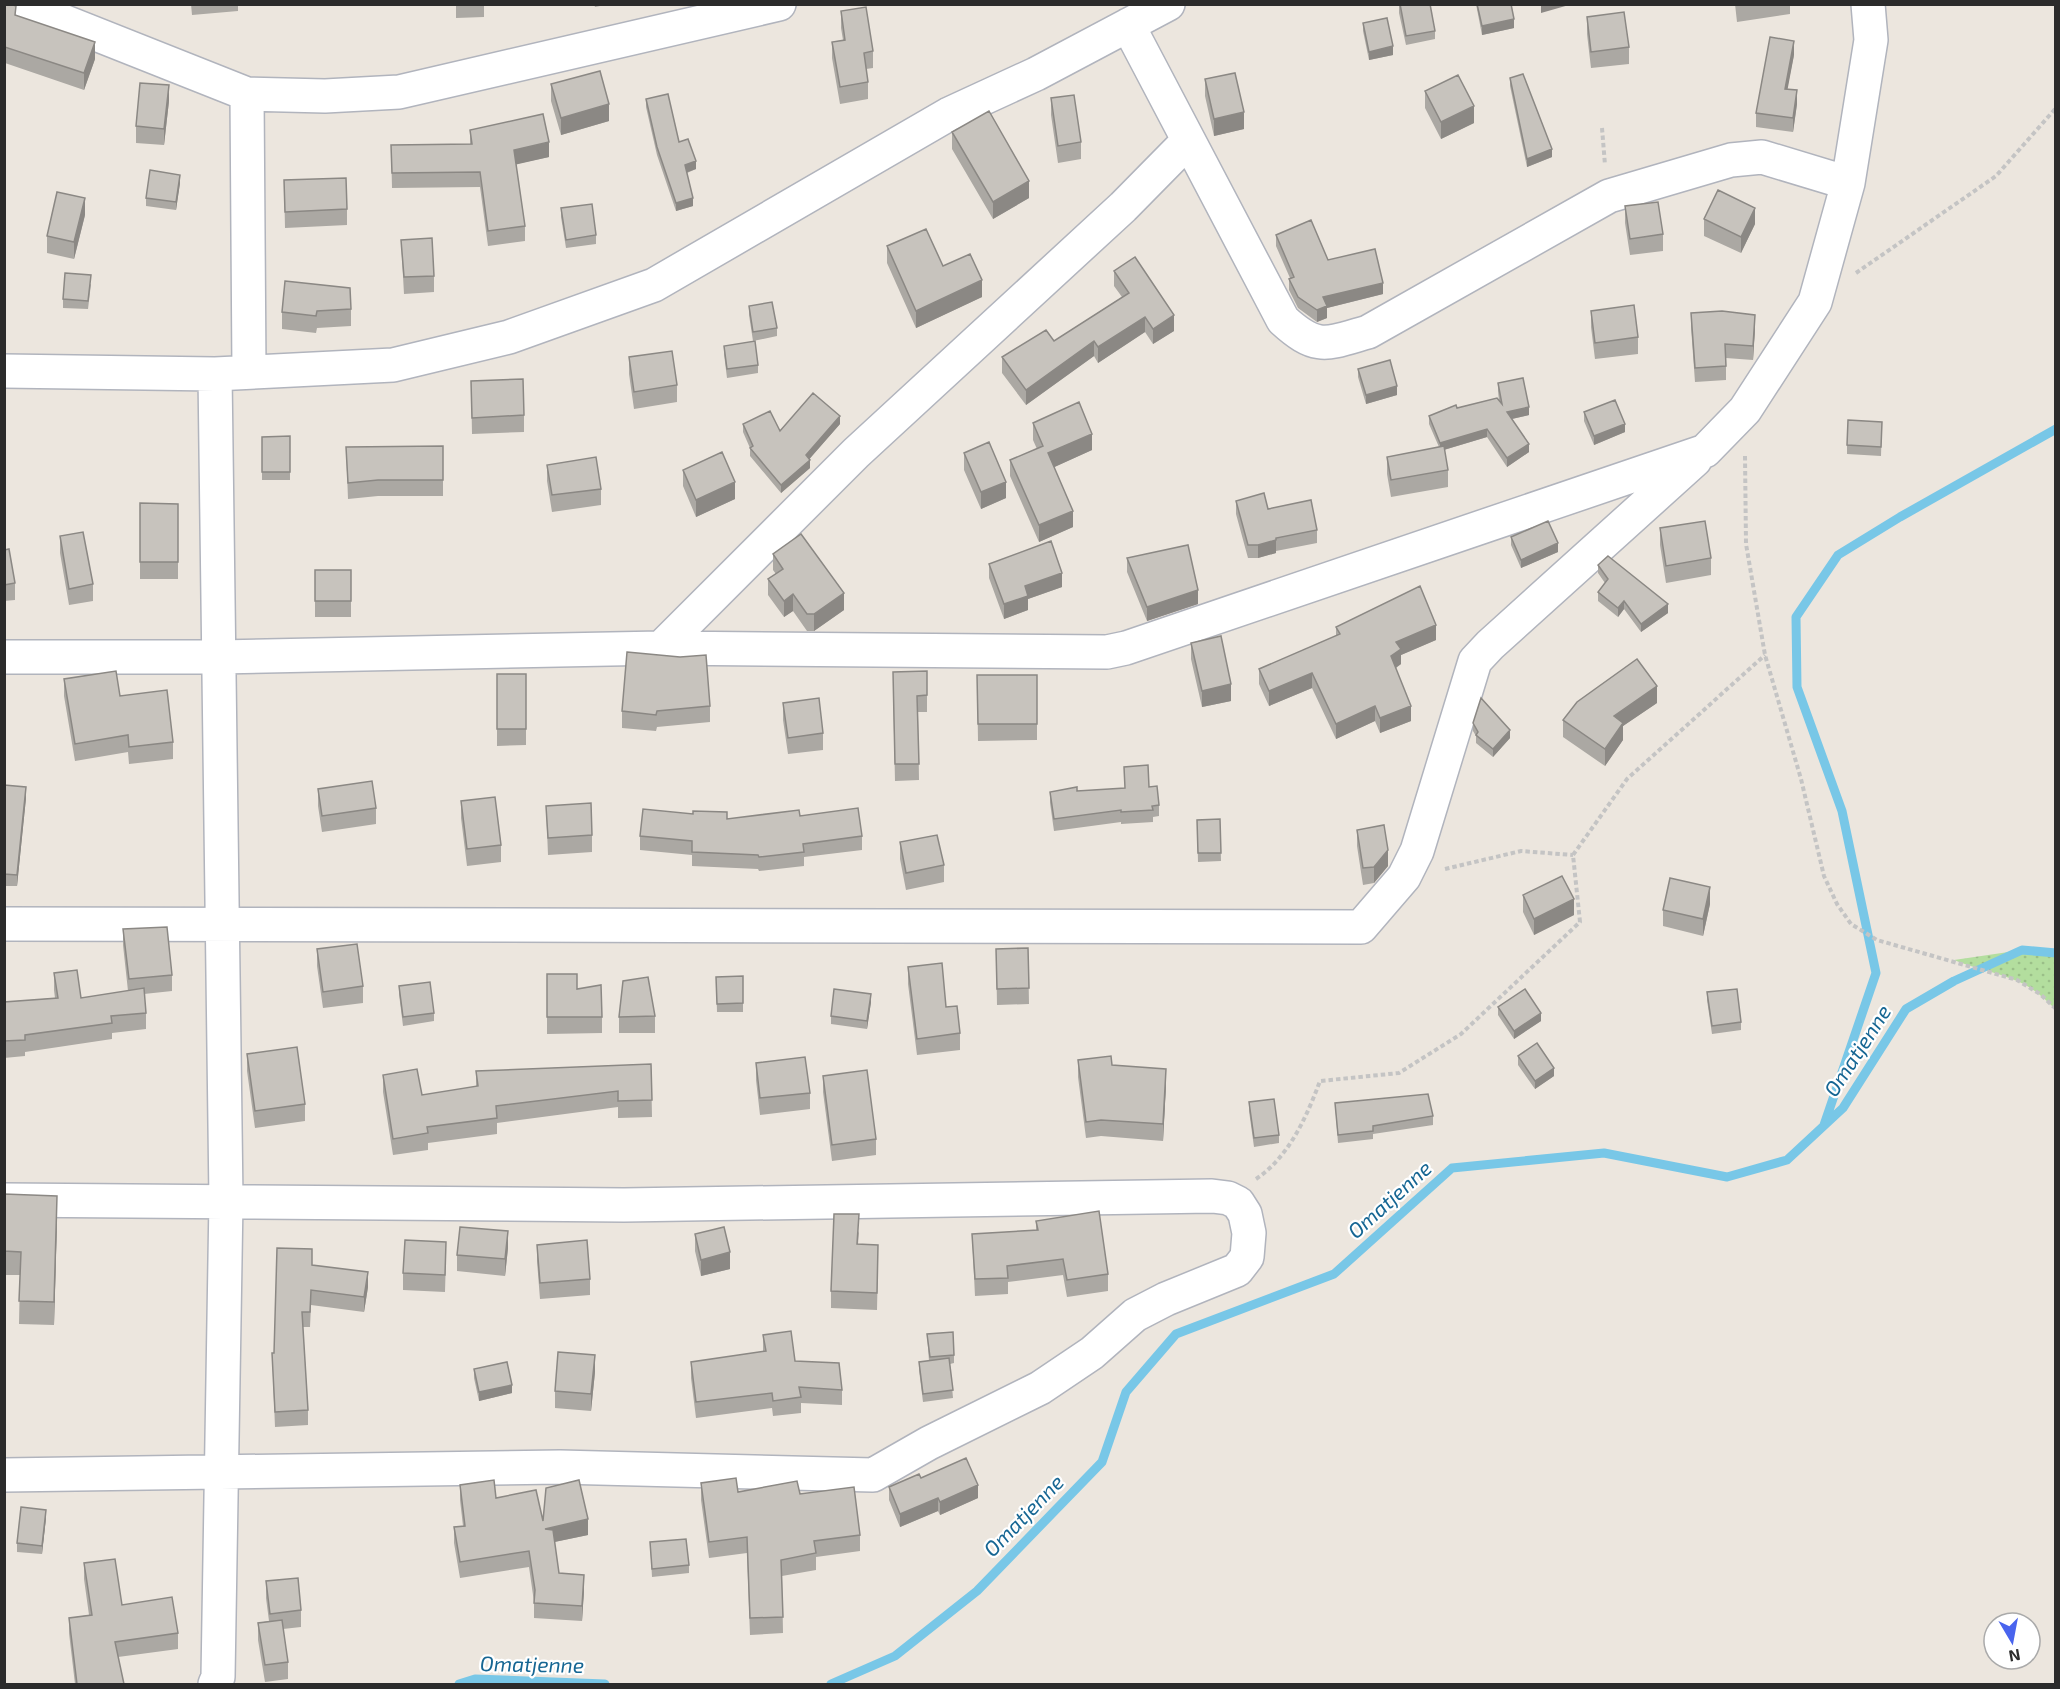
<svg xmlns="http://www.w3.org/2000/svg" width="2060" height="1689" font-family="'Exo 2',sans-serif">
<defs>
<pattern id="green-dots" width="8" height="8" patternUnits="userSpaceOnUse" patternTransform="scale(1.5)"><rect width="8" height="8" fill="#b3de9e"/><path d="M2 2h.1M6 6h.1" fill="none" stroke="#9abf88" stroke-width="1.8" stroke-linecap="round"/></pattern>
</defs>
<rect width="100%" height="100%" fill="#ece6de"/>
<path fill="url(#green-dots)" d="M2022 950 2055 953V1009C2044 998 2032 987 2017 981 1997 972 1975 969 1954 960Z"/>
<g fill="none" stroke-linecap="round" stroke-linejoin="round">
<path stroke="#78c7e7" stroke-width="9" d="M1824 1125 1876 973 1842 811 1797 687 1796 617 1838 555 1900 517 2056 429
M459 1684 475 1679 605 1684
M831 1684 895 1656 977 1591 1102 1462 1126 1392 1176 1334 1334 1274 1452 1168 1604 1153 1727 1177 1787 1160 1843 1108 1906 1009 1954 981 2022 950 2056 953"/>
<defs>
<path id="minor" d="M20 4 247 94 325 96 399 92 779 4
M1128 25 1283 320C1317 351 1326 344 1368 332L1609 196 1731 160 1762 157 1848 183
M247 94 249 372
M4 371 215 374 393 365 509 337 654 285 949 114 1036 74 1168 4
M215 374 226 1200 218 1677 215 1684
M661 648 856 453 1123 207 1188 141
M4 657H219L661 648 1107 652 1126 648 1705 451 1745 410 1815 302 1848 183 1871 40 1868 4
M4 924 1361 927 1404 877 1417 851 1475 661 1490 645 1695 460
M4 1200 624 1205 1212 1196 1228 1198 1238 1203 1245 1214 1249 1233 1247 1257 1237 1270 1166 1299 1135 1315 1092 1353 1040 1388 929 1443 873 1475 560 1467 4 1475"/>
</defs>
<use href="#minor" stroke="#b1b4bd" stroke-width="36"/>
<path stroke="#c4c4c4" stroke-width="4" stroke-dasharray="4.5 3" stroke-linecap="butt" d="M1602 128 1605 165
M1856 273 1996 176 2056 108
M1745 456 1746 544 1765 655 1801 779 1824 876 1837 904 1851 924 1877 940 2017 980 2040 994 2056 1009
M1445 869 1521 851 1573 855
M1256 1179C1289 1157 1307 1116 1320 1081L1399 1073 1461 1034 1580 922 1573 855 1627 779 1765 655"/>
<use href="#minor" stroke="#fff" stroke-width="33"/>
</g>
<path fill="#aba8a3" d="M4 4 16 15 95 59 84 90 5 63 4 65Z
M191 4H238V11L192 15Z
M456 4H484V17L456 18Z
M594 4H610L595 7Z
M1399 4 1435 31V39L1406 45 1399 13Z
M1476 4H1511L1514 28 1482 35Z
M1735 4H1790V14L1737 22Z
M841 11 873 51V68L866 69 868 82V99L840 104 832 58V42L843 40 841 28Z
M1587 17 1629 47V64L1591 68 1587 34Z
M1363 23 1393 55 1369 60 1363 31Z
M1794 55 1787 89 1797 104 1793 132 1756 127V113Z
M1510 78 1552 157 1527 167 1510 86Z
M1205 79 1244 129 1214 136 1205 96Z
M551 84 609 121 561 135 551 101Z
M1425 91 1474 123 1441 139 1425 108Z
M1051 98 1081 142V159L1058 163 1051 115Z
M646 99 679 142 696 169 687 173 693 206 676 211 657 155 646 107Z
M169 101 164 145 136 143V126Z
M470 130 549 157 516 164 525 226V241L488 246 480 187 392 188 391 145 470 144Z
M952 132 1029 198 993 219 952 149Z
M284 180 347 209V225L285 228Z
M180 183 176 210 146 206V198Z
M1625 206 1663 234V251L1630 255 1625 223Z
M561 208 596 235V244L566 248 561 217Z
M85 215 74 259 47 253V236Z
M1704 219 1755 224 1741 253 1704 236Z
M1276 235 1328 260 1383 294 1327 308V318L1317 322 1298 308 1289 290V279L1290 278 1276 246Z
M401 240 434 276V292L404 294Z
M887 246 982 297 916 328 887 263Z
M1114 271 1174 331 1153 344 1145 332 1098 363 1094 356 1026 405 1002 373V357L1054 341 1122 297 1114 286Z
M91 284 88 309 63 308V299Z
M749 306 777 328V336L753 341 749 315Z
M351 309V326L317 328 316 333 282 329V312Z
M1591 311 1638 337V354L1595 359 1591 327Z
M1691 313 1755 328 1753 360 1726 358V380L1695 382 1691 327Z
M724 346 758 365V373L727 378 724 354Z
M629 357 677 385V402L634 409 629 374Z
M1358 369 1397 395 1366 404 1358 377Z
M471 381 524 415V432L472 434Z
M1498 383 1529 415 1512 419 1529 452 1507 467 1487 437 1444 450 1448 470V487L1391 497 1387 474V457L1439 447 1429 424V416L1457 408 1499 401 1498 391Z
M1584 412 1625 432 1594 445 1584 421Z
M1882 422 1881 456 1847 454V445Z
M1033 423 1092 450 1054 467 1073 527 1039 542 1010 476V460L1037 449 1033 440Z
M743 424 780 431 840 424 809 459 810 468 781 493 750 456V448L743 432Z
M290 436V480H262V437Z
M443 446V496H378L348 499 346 447Z
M964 453 1006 498 981 509 964 470Z
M547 465 601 489V505L552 512 547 481Z
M683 470 735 499 696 517 683 486Z
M1236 501 1268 509 1317 530V543L1276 551V553L1258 558H1248L1236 514Z
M140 503 178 504V579H140Z
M1660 528 1711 558V575L1666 583 1660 545Z
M60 536 93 584V601L69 605 60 553Z
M1511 537 1558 552 1521 568 1511 545Z
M4 550 15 583V600L4 601Z
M773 554 844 610 814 631H807L793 611 784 617 768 595V579L776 574 773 570Z
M1127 558 1198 604 1147 621 1127 572Z
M989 564 1062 587 1028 599V610L1004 619 989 578Z
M1598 565 1668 613 1641 632 1624 609 1618 617 1598 601V592L1605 583 1598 573Z
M315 570H351V617H315Z
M1336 627 1436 640 1401 655V664L1396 668 1411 721 1380 733 1375 721 1336 739 1312 688 1269 706 1259 684V669L1336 636Z
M1191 643 1231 701 1202 707 1191 659Z
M927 671V712H918L919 780 895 781 893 688Z
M497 674H526V745L497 746Z
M977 675H1037V740L978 741Z
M64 679 120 696 173 742V759L129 764 128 752 75 761 64 696Z
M783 703 823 733V750L788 754 783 720Z
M1657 703 1623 726V740L1605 766 1563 737V720Z
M710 706V722L657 727 656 731 622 728V711Z
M1473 723 1510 738 1493 757 1476 743V736L1473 731Z
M1124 767 1149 787 1159 805V816L1153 817V822L1121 824V822L1054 831 1050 803V792L1077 791 1125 788Z
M4 785 26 798 17 886H4Z
M318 789 376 808V824L322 832 318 806Z
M461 801 501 845V862L467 866 461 818Z
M546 806 592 835V852L548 855Z
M800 816 862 836V850L804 857V866L759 871 758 869 692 866V855L640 850V836L727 819Z
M1220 819 1221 861 1198 862 1197 820Z
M1357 830 1388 866 1374 883 1363 885 1357 846Z
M900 842 944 865V882L906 890 900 859Z
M1523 895 1574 915 1534 935 1523 912Z
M1710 904 1703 936 1663 926V910Z
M123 929 172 975V991L144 994 146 1013V1029L112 1033V1039L25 1052V1056L4 1058V1002L55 998 54 990V973L81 998 128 991 123 945Z
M1028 948 1029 1004 997 1005 996 949Z
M317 949 363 986V1003L323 1008 317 966Z
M908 967 946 1007 960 1033V1050L917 1055 908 984Z
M547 974 577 989 602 1017V1033L547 1034Z
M743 976V1012H717L716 977Z
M399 986 434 1013V1021L403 1026 399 994Z
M1707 992 1741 1022V1030L1712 1034 1707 1000Z
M871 1002 867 1029 831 1024V1016Z
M1498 1007 1541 1021 1514 1039 1498 1015Z
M655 1016V1033H619V1017Z
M247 1054 305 1104V1121L255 1128 247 1071Z
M1518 1056 1554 1076 1535 1089 1518 1065Z
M1078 1060 1112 1065 1166 1085 1163 1141 1101 1136 1086 1138 1078 1077Z
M756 1063 810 1093V1109L760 1115 756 1080Z
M651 1064 652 1117 618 1118V1107L497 1123V1134L428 1143V1150L393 1155 383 1092V1075L422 1095 476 1087V1071Z
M823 1076 876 1139V1155L832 1161 823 1092Z
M1249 1102 1279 1135V1143L1254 1147 1249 1111Z
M1335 1103 1433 1116V1125L1373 1134V1139L1338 1143Z
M4 1194 57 1219 54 1325 19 1324 20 1275H4Z
M1036 1221 1108 1274V1291L1067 1297 1063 1275 1008 1282V1294L975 1296 972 1234 1036 1230Z
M859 1231 858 1244 878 1261 877 1310 831 1308V1291Z
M695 1234 730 1269 701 1276 695 1251Z
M537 1245 590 1279V1295L540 1299 537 1261Z
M508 1248 505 1276 457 1271V1255Z
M446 1258 445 1292 403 1290V1273Z
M312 1265 368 1287 364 1312 311 1305 310 1327H303L308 1410V1425L275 1427 272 1353H274Z
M927 1334 954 1355V1363L950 1364 953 1398 923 1402 919 1370V1362L929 1361Z
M763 1335 795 1361 842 1390V1405L801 1403V1413L773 1416 772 1408 696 1418 691 1378V1362L763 1352Z
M474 1369 512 1393 479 1401 474 1378Z
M595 1372 591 1411 555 1408V1391Z
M921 1478 978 1498 940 1515 938 1511 900 1527 889 1500V1487Z
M701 1483 738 1492 800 1494 860 1535V1551L816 1557V1570L782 1576 783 1633 750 1635 747 1553 709 1558 701 1500Z
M460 1485 496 1498 543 1521 588 1535 554 1542 559 1573 584 1590 582 1621 534 1618V1602L529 1567 460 1578 454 1543V1527L463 1526 460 1500Z
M46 1518 42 1554 17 1552V1543Z
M650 1542 689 1565V1573L652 1577Z
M84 1563 122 1605 178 1633V1649L118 1657 124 1684H75L69 1633V1618L89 1615 84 1579Z
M266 1581 301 1610V1627L283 1629 288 1662V1679L265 1682 258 1640V1623L269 1621 266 1598Z"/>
<path fill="#8b8884" d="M1541 4 1569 5 1541 13Z
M1514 19V28L1482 35V26Z
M1794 41V55L1785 103V89Z
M95 42V59L84 90V73Z
M1393 46V55L1369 60V52Z
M169 85V101L164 145V129Z
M1797 90V104L1793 132V118Z
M609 104V121L561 135V118Z
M1474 106V123L1441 139V122Z
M1244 112V129L1214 136V119Z
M549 142V157L514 165V150Z
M1552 149V157L1527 167V159Z
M696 161V169L685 173V165Z
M180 175V183L176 210V202Z
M1029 181V198L993 219V202Z
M85 198V215L74 259V242Z
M693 198V206L676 211V203Z
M1755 208V224L1741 253V237Z
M982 280V297L916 328V311Z
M1383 283V294L1327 308V318L1317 322V310L1323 297Z
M1174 315V331L1153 344V329Z
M1755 315V328L1753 360V346Z
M1145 317V332L1098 363V347Z
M1094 341V356L1026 405V390Z
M1397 386V395L1366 404V395Z
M1529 407V415L1507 420V412Z
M840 416V424L806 463V455Z
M1625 424V432L1594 445V436Z
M1487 429V437L1440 451V443Z
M1092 434V450L1048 470V453Z
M1529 444V452L1507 467V458Z
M810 460V468L781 493V485Z
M735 482V499L696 517V500Z
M1006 482V498L981 509V492Z
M1073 511V527L1039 542V525Z
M1276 540V553L1258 558V545Z
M1558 543V552L1521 568V560Z
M1062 573V587L1028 599V610L1004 619V604L1025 586Z
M1198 590V604L1147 621V607Z
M844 593V610L814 631V614Z
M793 594V611L784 617V601Z
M1624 601V609L1618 617V608Z
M1668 604V613L1641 632V624Z
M1436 625V640L1401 655V664L1391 671V656L1396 642Z
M1312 673V688L1269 706V691Z
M1231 684V701L1202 707V691Z
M1657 686V703L1623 726V740L1605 766V749L1614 716Z
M1375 706V721L1336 739V724Z
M1411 706V721L1380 733V718Z
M1510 730V738L1493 757V749Z
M26 787V798L17 886V875Z
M1388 850V866L1374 883V867Z
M1710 887V904L1703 936V919Z
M1574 899V915L1534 935V919Z
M871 994V1002L867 1029V1021Z
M1541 1013V1021L1514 1039V1031Z
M1554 1068V1076L1535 1089V1081Z
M1166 1069V1085L1163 1141V1124Z
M57 1196V1219L54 1325V1302Z
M508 1231V1248L505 1276V1259Z
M730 1252V1269L701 1276V1260Z
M368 1272V1287L364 1312V1297Z
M595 1355V1372L591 1411V1394Z
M512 1385V1393L479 1401V1392Z
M978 1485V1498L940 1515V1502Z
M938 1498V1511L900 1527V1514Z
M46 1510V1518L42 1554V1546Z
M588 1519V1535L545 1544V1529Z
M584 1575V1590L582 1621V1606Z"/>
<path fill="#c7c3bd" stroke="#8b8884" stroke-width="1.5" d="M4 4H11L16 6 15 15 95 42 84 73 5 47 4 48Z
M1400 4H1430L1435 31 1406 36Z
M1477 4H1511L1514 19 1482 26Z
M866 7 873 51 864 53 868 82 840 87 832 42 845 40 841 11Z
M1624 12 1629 47 1591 52 1587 17Z
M1387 18 1393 46 1369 52 1363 23Z
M1770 37 1794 41 1785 89 1797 90 1793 118 1756 113Z
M600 71 609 104 561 118 551 84Z
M1235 73 1244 112 1214 119 1205 79Z
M1523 74 1552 149 1527 159 1510 78Z
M1458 75 1474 106 1441 122 1425 91Z
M140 83 169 85 164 129 136 126Z
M668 94 679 142 688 139 696 161 685 165 693 198 676 203 657 147 646 99Z
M1074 95 1081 142 1058 146 1051 98Z
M989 111 1029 181 993 202 952 132Z
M543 114 549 142 514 150 525 226 488 231 480 172 392 173 391 145 472 144 470 130Z
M150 170 180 175 176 202 146 198Z
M346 178 347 209 285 212 284 180Z
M1718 190 1755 208 1741 237 1704 219Z
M57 192 85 198 74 242 47 236Z
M1658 202 1663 234 1630 239 1625 206Z
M592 204 596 235 566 240 561 208Z
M1311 220 1328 260 1375 249 1383 283 1323 297 1327 306 1317 310 1298 297 1289 279 1294 277 1276 235Z
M926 229 943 266 970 254 982 280 916 311 887 246Z
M432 238 434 276 404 277 401 240Z
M1135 257 1174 315 1153 329 1145 317 1098 347 1094 341 1026 390 1002 357 1046 330 1054 341 1129 293 1114 271Z
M65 273 91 275 88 301 63 299Z
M285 281 350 288 351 309 317 311 316 316 282 312Z
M772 302 777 328 753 332 749 306Z
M1634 305 1638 337 1595 343 1591 311Z
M1722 311 1755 315 1753 346 1725 344 1726 366 1695 368 1691 313Z
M755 341 758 365 727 369 724 346Z
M672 351 677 385 634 392 629 357Z
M1390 360 1397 386 1366 395 1358 369Z
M1523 378 1529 407 1507 412 1529 444 1507 458 1487 429 1440 443 1429 416 1456 405 1457 408 1497 398 1502 404 1498 383Z
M523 379 524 415 472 418 471 381Z
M813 393 840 416 806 455 810 460 781 485 750 448 753 446 743 424 770 411 780 431Z
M1615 400 1625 424 1594 436 1584 412Z
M1079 402 1092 434 1048 453 1073 511 1039 525 1010 460 1043 446 1033 423Z
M1848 420 1882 422 1881 447 1847 445Z
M290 436V472H262V437Z
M989 442 1006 482 981 492 964 453Z
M443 446V480H378L348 483 346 447Z
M1444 446 1448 470 1391 480 1387 457Z
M722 452 735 482 696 500 683 470Z
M596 457 601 489 552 495 547 465Z
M1264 493 1268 509 1311 500 1317 530 1276 538V540L1258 545H1248L1236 501Z
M140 503 178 504V562H140Z
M1548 521 1558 543 1521 560 1511 537Z
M1705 521 1711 558 1666 566 1660 528Z
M83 532 93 584 69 589 60 536Z
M801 534 844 593 814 614H807L793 594 784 601 768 579 783 569 773 554Z
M1051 541 1062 573 1025 586 1028 596 1004 604 989 564Z
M1188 545 1198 590 1147 607 1127 558Z
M9 549 15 583 4 585V550Z
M1608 556 1668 604 1641 624 1624 601 1618 608 1598 592 1608 579 1598 565Z
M315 570H351V601H315Z
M1420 586 1436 625 1396 642 1401 649 1391 656 1411 706 1380 718 1375 706 1336 724 1312 673 1269 691 1259 669 1340 634 1336 627Z
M1221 636 1231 684 1202 691 1191 643Z
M627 652 680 657 706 655 710 706 657 711 656 715 622 711Z
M1637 659 1657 686 1614 716 1623 723 1605 749 1563 720 1577 702Z
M116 671 120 696 167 690 173 742 129 747 128 735 75 744 64 679Z
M927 671V695L917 696 919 764H895L893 672Z
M497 674H526V729H497Z
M977 675H1037V724H978Z
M819 698 823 733 788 738 783 703Z
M1481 698 1510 730 1493 749 1476 735 1478 732 1473 723Z
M1148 765 1149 787 1157 786 1159 805 1152 806 1153 810 1121 812V810L1054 819 1050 792 1077 787V791L1125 788 1124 767Z
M372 781 376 808 322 816 318 789Z
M4 785 26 787 17 875 4 874Z
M495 797 501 845 467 849 461 801Z
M591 803 592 835 548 838 546 806Z
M858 808 862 836 803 844 804 852 759 857 758 855 692 852V841L640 836 643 809 693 814V811L727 812V819L799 810 800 816Z
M1220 819 1221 853H1198L1197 820Z
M1384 825 1388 850 1374 867 1363 868 1357 830Z
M937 835 944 865 906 873 900 842Z
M1562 876 1574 899 1534 919 1523 895Z
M1670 878 1710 887 1703 919 1663 910Z
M167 927 172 975 129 979 123 929Z
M357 944 363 986 323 992 317 949Z
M1028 948 1029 988 997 989 996 949Z
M942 963 946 1007 957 1006 960 1033 917 1039 908 967Z
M77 970 81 998 144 988 146 1013 111 1016 112 1023 25 1035V1040L4 1041V1002L58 998 54 973Z
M547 974H577V989L601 985 602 1017H547Z
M743 976V1003L717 1004 716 977Z
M648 977 655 1016 619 1017 623 981Z
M430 982 434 1013 403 1017 399 986Z
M834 989 871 994 867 1021 831 1016Z
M1525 989 1541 1013 1514 1031 1498 1007Z
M1737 989 1741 1022 1712 1026 1707 992Z
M1537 1043 1554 1068 1535 1081 1518 1056Z
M297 1047 305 1104 255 1111 247 1054Z
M1111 1056 1112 1065 1166 1069 1163 1124 1101 1120 1086 1122 1078 1060Z
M805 1057 810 1093 760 1098 756 1063Z
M651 1064 652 1100 618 1101V1091L496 1106 497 1118 427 1127 428 1133 393 1139 383 1075 417 1069 422 1095 478 1086 476 1071Z
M867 1070 876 1139 832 1145 823 1076Z
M1428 1094 1433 1116 1373 1126V1131L1338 1135 1335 1103Z
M1274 1099 1279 1135 1254 1138 1249 1102Z
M4 1194 57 1196 54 1302 19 1301 21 1252 4 1251Z
M1099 1211 1108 1274 1067 1280 1063 1259 1007 1266 1008 1278 975 1279 972 1234 1038 1230 1036 1221Z
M834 1214H859L857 1244 878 1245 877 1293 831 1291Z
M460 1227 508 1231 505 1259 457 1255Z
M724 1227 730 1252 701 1260 695 1234Z
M405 1240 446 1242 445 1275 403 1273Z
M587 1240 590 1279 540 1283 537 1245Z
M277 1248 312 1249V1265L368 1272 364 1297 311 1290 310 1312H302L308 1410 275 1412 272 1353H274Z
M791 1331 795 1361 839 1363 842 1390 799 1387 801 1397 773 1401 772 1393 696 1402 691 1362 766 1351 763 1335Z
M953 1332 954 1355 930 1357 927 1334Z
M558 1352 595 1355 591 1394 555 1391Z
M949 1358 953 1390 923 1394 919 1362Z
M507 1362 512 1385 479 1392 474 1369Z
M966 1458 978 1485 940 1502 938 1498 900 1514 889 1487 919 1474 921 1478Z
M736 1478 738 1492 797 1481 800 1494 854 1487 860 1535 814 1541 816 1553 781 1560 783 1617 750 1618 747 1537 709 1542 701 1483Z
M494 1480 496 1498 536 1490 543 1521 546 1488 579 1480 588 1519 545 1529 553 1530 559 1573 584 1575 582 1606 534 1603 535 1590 529 1551 460 1562 454 1527 465 1526 460 1485Z
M21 1507 46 1510 42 1546 17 1543Z
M686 1539 689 1565 652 1569 650 1542Z
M115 1559 122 1605 172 1597 178 1633 115 1642 124 1684H77L69 1618 92 1615 84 1563Z
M298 1578 301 1610 270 1614 266 1581Z
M282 1620 288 1662 265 1665 258 1623Z"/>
<g text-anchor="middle" stroke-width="4.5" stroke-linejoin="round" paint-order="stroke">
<g font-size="21" font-style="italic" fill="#166693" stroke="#fff">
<text transform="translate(1858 1051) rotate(-57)" y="7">Omatjenne</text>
<text transform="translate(1390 1200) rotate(-42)" y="7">Omatjenne</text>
<text transform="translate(1024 1516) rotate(-46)" y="7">Omatjenne</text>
<text transform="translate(532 1665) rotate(1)" y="7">Omatjenne</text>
</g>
</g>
<rect width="2060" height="1689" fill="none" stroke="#2b2b2b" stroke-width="12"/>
<g transform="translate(2012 1641) rotate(170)"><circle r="28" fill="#ffffff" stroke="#aaaaaa" stroke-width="1.5"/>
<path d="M0-4.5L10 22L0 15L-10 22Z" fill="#4964ee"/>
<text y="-9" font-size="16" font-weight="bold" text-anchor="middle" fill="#2b2b2b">N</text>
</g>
</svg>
